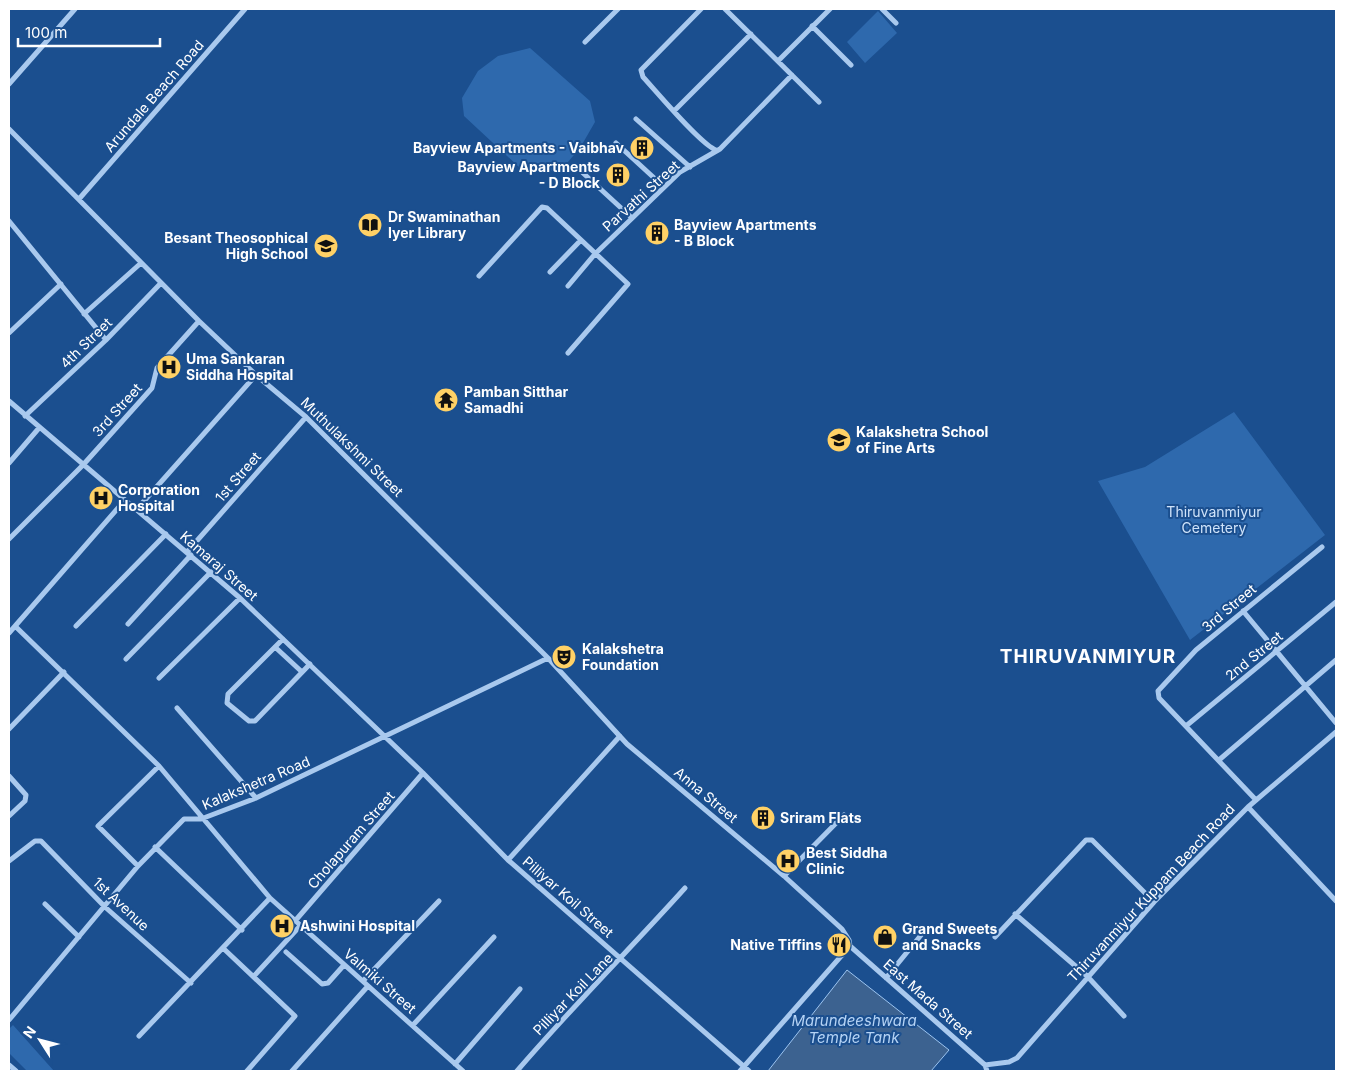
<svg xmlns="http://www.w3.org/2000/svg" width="1345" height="1080" font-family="Inter,sans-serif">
<rect width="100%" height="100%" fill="#1b4f8f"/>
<path fill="#2e69ad" d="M878 11 897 33 865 63 847 42Z
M530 48 590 101 595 122 580 148 561 170 537 172 519 167 464 116 462 98 478 71 498 56Z
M1234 412 1325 535 1190 640 1098 481 1145 467Z
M13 1025 54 1071H27L9 1053V1029Z"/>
<path fill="#3c6290" stroke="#9cc4f0" d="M847 970 949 1050 931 1071H768Z"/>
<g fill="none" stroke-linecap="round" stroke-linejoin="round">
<path stroke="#a9c9ee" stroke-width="5" d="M701 9 641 70 643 77C656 91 701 145 716 150
M725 9 819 102
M882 9 896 23
M812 26 851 65
M585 42 618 9
M778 61 830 9
M9 84 75 9
M674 111 751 34
M636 119 690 167
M9 129 199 321 256 375 306 417 548 658 627 744 784 876 842 929 849 940 850 946
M616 143 664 187
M583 173 632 218
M79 199 245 9
M9 221 106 340
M550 272 581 240
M479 276 542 207 547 208 628 284 568 353
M568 286 595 254 680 172 720 149 792 75
M84 314 141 263
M9 333 61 284
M9 401 240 598 423 773 508 860 749 1071
M25 416 106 340 161 283
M9 463 39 428
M137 509 256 375
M9 539 83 465 152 388 157 368 199 321
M187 552 306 417
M1243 611 1336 723
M128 624 191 555
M15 626 159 766 270 898 463 1071
M76 626 166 534
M9 633 125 500
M283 639 228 694 227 703 249 721H255L310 664
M275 647 302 672
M126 659 211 572
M159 678 240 598
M177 708 256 798
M1186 726 1336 602
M9 729 64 672
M1219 760 1336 660
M9 776 26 795 25 801 9 816
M1256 800 1159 698 1158 691 1196 650 1322 547
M1248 807 1336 901
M155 847 242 930
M508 860 620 736
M9 861 35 841H41L105 907 191 983
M138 866 98 826 159 766
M784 876 844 815
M45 904 79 937
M1015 914 1087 976 1124 1016
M295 921 423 773
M995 937 1086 840H1092L1154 902
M850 946 985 1065 987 1071
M224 949 295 1016 247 1071
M286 952 322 984 328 983 344 965
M254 976 300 926
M886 978 926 929
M363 981 439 901
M9 1020 138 866 184 819H201L256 798 548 658
M413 1025 494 937
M139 1036 270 898
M455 1064 520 989
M9 1065 16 1071
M985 1065 1009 1062 1017 1058 1154 902 1248 807 1336 732
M292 1071 368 986
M517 1071C571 1008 630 949 685 888
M740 1071 850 946"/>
</g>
<defs>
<symbol id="building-disc" viewBox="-11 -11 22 22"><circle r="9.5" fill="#ffd166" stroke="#1b4f8f"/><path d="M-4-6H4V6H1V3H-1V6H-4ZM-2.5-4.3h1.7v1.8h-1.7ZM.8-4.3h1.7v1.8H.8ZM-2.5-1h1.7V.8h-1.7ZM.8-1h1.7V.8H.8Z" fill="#111"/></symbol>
<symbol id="library-disc" viewBox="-11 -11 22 22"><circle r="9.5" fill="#ffd166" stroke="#1b4f8f"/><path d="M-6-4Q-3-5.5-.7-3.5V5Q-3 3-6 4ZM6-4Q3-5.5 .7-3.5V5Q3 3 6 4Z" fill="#111"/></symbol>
<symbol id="school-disc" viewBox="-11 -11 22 22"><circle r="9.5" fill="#ffd166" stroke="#1b4f8f"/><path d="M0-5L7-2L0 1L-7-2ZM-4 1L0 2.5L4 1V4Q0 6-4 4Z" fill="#111"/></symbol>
<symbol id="hospital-disc" viewBox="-11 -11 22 22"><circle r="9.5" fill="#ffd166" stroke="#1b4f8f"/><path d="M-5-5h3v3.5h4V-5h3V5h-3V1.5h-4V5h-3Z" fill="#111"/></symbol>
<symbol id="temple-disc" viewBox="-11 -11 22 22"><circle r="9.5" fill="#ffd166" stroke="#1b4f8f"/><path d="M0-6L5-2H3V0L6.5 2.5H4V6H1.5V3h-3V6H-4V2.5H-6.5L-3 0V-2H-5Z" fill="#111"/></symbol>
<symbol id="university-disc" viewBox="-11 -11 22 22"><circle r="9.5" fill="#ffd166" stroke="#1b4f8f"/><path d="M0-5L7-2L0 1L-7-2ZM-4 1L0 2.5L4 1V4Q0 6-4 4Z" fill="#111"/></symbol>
<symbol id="theatre-disc" viewBox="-11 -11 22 22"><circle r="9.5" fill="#ffd166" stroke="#1b4f8f"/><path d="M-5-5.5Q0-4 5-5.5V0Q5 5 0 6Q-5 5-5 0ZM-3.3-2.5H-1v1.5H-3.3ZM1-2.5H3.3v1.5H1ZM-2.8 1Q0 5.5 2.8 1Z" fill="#111"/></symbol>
<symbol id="shop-disc" viewBox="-11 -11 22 22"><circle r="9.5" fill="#ffd166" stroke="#1b4f8f"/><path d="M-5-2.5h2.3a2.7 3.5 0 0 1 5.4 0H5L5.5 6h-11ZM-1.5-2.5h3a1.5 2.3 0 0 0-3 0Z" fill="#111"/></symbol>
<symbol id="restaurant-disc" viewBox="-11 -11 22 22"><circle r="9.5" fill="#ffd166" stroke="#1b4f8f"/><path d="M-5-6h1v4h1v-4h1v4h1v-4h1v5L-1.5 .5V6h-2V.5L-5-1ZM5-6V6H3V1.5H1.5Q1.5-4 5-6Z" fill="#111"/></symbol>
</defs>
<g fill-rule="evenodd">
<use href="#building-disc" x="628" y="134" width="28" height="28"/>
<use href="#building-disc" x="604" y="161" width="28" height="28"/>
<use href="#library-disc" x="356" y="211" width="28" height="28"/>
<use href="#building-disc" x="643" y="219" width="28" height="28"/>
<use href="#school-disc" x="312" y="232" width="28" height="28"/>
<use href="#hospital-disc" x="155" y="353" width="28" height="28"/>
<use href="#temple-disc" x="432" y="386" width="28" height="28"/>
<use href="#university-disc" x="825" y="426" width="28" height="28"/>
<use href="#hospital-disc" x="87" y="484" width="28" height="28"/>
<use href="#theatre-disc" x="550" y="643" width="28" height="28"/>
<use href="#building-disc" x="749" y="804" width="28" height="28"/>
<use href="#hospital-disc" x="774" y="847" width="28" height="28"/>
<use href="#hospital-disc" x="268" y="912" width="28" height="28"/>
<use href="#shop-disc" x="871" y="923" width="28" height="28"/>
<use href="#restaurant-disc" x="825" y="931" width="28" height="28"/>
</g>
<g text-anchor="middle" stroke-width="4" stroke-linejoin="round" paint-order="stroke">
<g font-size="14" fill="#fff" stroke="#1b4f8f">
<text transform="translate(154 96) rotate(-49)" y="5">Arundale Beach Road</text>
<text transform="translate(641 196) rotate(-42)" y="5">Parvathi Street</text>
<text transform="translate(86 343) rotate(-44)" y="5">4th Street</text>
<text transform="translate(117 410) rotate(-48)" y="5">3rd Street</text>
<text transform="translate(352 447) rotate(44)" y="5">Muthulakshmi Street</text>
<text transform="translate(238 477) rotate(-49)" y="5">1st Street</text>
<text transform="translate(219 566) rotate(41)" y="5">Kamaraj Street</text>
<text transform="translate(1229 608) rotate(-40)" y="5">3rd Street</text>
<text transform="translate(1254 656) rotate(-39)" y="5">2nd Street</text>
<text transform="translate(256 783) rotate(-23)" y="5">Kalakshetra Road</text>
<text transform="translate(706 795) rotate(40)" y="5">Anna Street</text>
<text transform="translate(351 840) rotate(-49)" y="5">Cholapuram Street</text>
<text transform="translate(1151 893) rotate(-47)" y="5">Thiruvanmiyur Kuppam Beach Road</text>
<text transform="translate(568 897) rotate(41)" y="5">Pilliyar Koil Street</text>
<text transform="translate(121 904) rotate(43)" y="5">1st Avenue</text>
<text transform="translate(380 981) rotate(41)" y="5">Valmiki Street</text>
<text transform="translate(573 994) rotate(-46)" y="5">Pilliyar Koil Lane</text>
<text transform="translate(928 999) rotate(41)" y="5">East Mada Street</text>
</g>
<g font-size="14" font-weight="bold" fill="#fff" stroke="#1b4f8f" text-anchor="start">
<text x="624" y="153" text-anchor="end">Bayview Apartments - Vaibhav</text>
<text x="600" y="172" text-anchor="end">Bayview Apartments<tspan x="600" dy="16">- D Block</tspan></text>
<text x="388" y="222">Dr Swaminathan<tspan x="388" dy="16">Iyer Library</tspan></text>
<text x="674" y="230">Bayview Apartments<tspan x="674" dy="16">- B Block</tspan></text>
<text x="308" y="243" text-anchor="end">Besant Theosophical<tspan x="308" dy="16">High School</tspan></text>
<text x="186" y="364">Uma Sankaran<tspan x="186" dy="16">Siddha Hospital</tspan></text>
<text x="464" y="397">Pamban Sitthar<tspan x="464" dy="16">Samadhi</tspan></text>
<text x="856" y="437">Kalakshetra School<tspan x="856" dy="16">of Fine Arts</tspan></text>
<text x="118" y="495">Corporation<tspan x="118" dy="16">Hospital</tspan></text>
<text x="582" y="654">Kalakshetra<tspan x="582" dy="16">Foundation</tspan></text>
<text x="780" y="823">Sriram Flats</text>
<text x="806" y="858">Best Siddha<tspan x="806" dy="16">Clinic</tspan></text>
<text x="300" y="931">Ashwini Hospital</text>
<text x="902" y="934">Grand Sweets<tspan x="902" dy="16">and Snacks</tspan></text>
<text x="822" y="950" text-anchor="end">Native Tiffins</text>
</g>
<g font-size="14" fill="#cfe3fa" stroke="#1b4f8f">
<text x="1214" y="517">Thiruvanmiyur<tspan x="1214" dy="16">Cemetery</tspan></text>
</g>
<g font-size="15" font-style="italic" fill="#b5d3f5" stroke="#1b4f8f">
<text x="854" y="1026">Marundeeshwara<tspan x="854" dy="17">Temple Tank</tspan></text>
</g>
<g font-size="19" font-weight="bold" letter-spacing="1" fill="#fff" stroke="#1b4f8f">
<text x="1088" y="663">THIRUVANMIYUR</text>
</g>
</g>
<rect width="1345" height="1080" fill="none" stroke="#ffffff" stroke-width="20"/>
<g transform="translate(40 1040) rotate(306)" stroke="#1b4f8f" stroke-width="4" paint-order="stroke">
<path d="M0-4L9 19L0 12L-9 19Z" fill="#ffffff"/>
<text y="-8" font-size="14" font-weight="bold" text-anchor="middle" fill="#ffffff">N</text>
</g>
<path d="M18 38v8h142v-8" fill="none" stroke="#ffffff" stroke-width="2.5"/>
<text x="25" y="38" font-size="15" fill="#ffffff" stroke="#1b4f8f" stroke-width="4" paint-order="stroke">100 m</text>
</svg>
